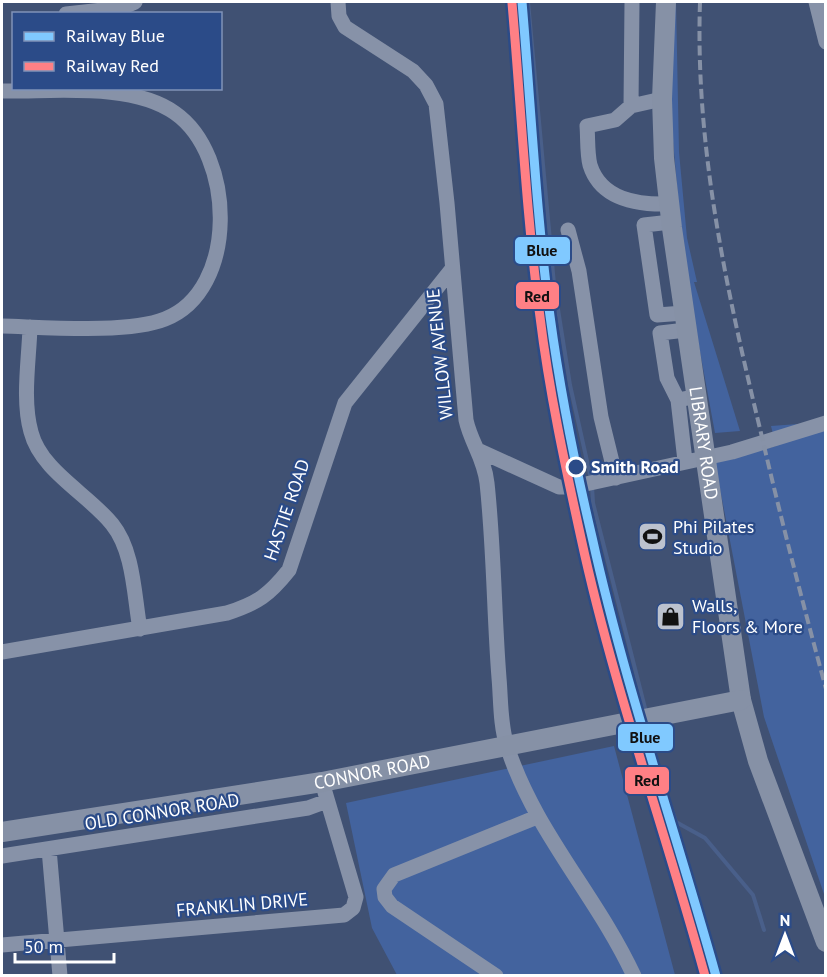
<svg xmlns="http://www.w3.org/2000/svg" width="827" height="977" font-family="'PT Sans',sans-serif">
<rect width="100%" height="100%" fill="#405173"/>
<path fill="#43639e" d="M673 2H676L679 152 687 238 697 282H694L740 431 715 433 684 265 671 118Z
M825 422V897L764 717 715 463 776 446 771 426Z
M614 746 675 975H397L372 928 346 803Z"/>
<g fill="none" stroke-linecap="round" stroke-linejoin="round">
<path stroke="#495f8a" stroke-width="4" d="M528 2 554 284 570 385 591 479
M592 486 593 503 646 712
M649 725 659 772 676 822 705 838 753 895 764 930"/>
<path stroke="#8792a8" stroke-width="15" d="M338 2 339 16 345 27 413 71 426 85 436 104 447 203 466 420C471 443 484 457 487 483 494 548 494 614 499 678 501 700 500 725 507 746 534 831 597 896 634 976
M816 2 826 42
M66 14 121 8 135 2
M2 91C53 92 132 82 175 113 235 155 239 290 165 319 128 334 43 327 2 326
M662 99 631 106 615 120 587 126C588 138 587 153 590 165 601 200 638 205 669 204
M631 106 632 2
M671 222 644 225 657 315 684 313
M568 230 579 271 601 417 616 478
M30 327C29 360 22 400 31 432 41 471 88 494 112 524 134 551 134 596 140 629
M678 400 667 378 660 333 686 330
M480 451 559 487H572L732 452 826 423
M685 461 678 400 688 398
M2 652 227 613C258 603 269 595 289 570L345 403 452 269
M49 849 60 976
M2 856 308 808 327 801
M2 945 344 915 353 908 356 897 322 782
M496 976 392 906 385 897 384 889 394 875 537 817"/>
<g stroke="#8691a6" stroke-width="20">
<path id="s1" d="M666 2 662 99 664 158 672 228 741 700 758 761 826 942"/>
<path id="s2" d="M2 832 322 782 741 700"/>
</g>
<path stroke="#8691a6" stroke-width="4" stroke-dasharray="10 4.5" stroke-linecap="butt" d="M700 2C695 148 727 292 761 433 781 519 803 604 826 689"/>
<defs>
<path id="rail-1" d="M522 2C531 106 536 212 550 316 560 390 575 465 592 537 625 686 675 829 716 976"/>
<path id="rail-2" d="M512 3C521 107 526 213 540 317 549 391 565 465 581 538 613 686 665 830 705 976"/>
</defs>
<use href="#rail-1" stroke="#2b4b88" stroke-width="14"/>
<use href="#rail-2" stroke="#2b4b88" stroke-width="14"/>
<use href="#rail-1" stroke="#80c9ff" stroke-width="9"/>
<use href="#rail-2" stroke="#ff8085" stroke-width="9"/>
</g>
<defs>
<symbol id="stadium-square" viewBox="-11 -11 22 22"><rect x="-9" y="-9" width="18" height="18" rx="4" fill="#bcc2ce" stroke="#2b4b88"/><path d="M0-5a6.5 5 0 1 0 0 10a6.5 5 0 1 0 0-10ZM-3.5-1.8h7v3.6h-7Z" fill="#111"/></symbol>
<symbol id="shop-square" viewBox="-11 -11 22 22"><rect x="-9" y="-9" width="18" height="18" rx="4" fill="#bcc2ce" stroke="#2b4b88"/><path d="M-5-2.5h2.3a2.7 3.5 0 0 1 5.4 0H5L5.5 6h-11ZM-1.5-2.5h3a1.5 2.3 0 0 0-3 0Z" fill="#111"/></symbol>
</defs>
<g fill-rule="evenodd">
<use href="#stadium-square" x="636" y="520" width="33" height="33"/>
<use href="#shop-square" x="654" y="600" width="33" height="33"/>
</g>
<circle fill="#2b4b88" stroke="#fff" stroke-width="3" cx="576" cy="467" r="9"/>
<g text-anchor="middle" stroke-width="4.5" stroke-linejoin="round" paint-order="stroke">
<g font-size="18" fill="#fff" stroke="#2b4b88">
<text transform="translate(440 354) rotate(-96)" y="6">WILLOW AVENUE</text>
<text dy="6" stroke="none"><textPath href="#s1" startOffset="444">LIBRARY ROAD</textPath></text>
<text transform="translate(287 510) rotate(-71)" y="6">HASTIE ROAD</text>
<text dy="6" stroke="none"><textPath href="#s2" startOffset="375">CONNOR ROAD</textPath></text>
<text transform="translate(162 812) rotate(-9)" y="6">OLD CONNOR ROAD</text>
<text transform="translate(242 905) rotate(-5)" y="6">FRANKLIN DRIVE</text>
</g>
<g font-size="18" font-weight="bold" fill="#fff" stroke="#2b4b88" text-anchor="start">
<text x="591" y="473">Smith Road</text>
</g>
<g font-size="18" fill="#fff" stroke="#2b4b88" text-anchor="start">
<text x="673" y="533">Phi Pilates<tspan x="673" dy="21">Studio</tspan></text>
<text x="692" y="612">Walls,<tspan x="692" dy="21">Floors &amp; More</tspan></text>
</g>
</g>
<g stroke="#2b4b88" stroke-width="2">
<rect x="514" y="236" width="57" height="29" rx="6" fill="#80c9ff"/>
<rect x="515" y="281" width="45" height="29" rx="6" fill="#ff8085"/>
<rect x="617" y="723" width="57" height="29" rx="6" fill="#80c9ff"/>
<rect x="624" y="766" width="46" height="29" rx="6" fill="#ff8085"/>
</g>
<g font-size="16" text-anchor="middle" font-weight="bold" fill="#111">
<text x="542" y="256">Blue</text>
<text x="537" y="302">Red</text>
<text x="645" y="743">Blue</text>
<text x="647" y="786">Red</text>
</g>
<rect width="827" height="977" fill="none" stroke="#ffffff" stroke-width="6"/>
<rect x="12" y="12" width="210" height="78" fill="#2b4b88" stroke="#8093b8" stroke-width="1.5"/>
<rect x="24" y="32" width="30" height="9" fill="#80c9ff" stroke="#8093b8" stroke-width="1.5"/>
<text x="66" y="42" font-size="18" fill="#ffffff">Railway Blue</text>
<rect x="24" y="62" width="30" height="9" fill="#ff8085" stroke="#8093b8" stroke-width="1.5"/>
<text x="66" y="72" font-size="18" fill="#ffffff">Railway Red</text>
<g transform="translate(785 935)" stroke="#2b4b88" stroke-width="4.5" paint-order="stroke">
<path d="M0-4.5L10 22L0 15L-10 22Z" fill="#ffffff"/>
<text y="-9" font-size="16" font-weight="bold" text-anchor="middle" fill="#ffffff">N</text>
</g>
<path d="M15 953v9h99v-9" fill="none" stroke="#ffffff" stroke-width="3"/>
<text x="24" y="953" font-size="18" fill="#ffffff" stroke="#2b4b88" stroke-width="4.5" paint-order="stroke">50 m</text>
</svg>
